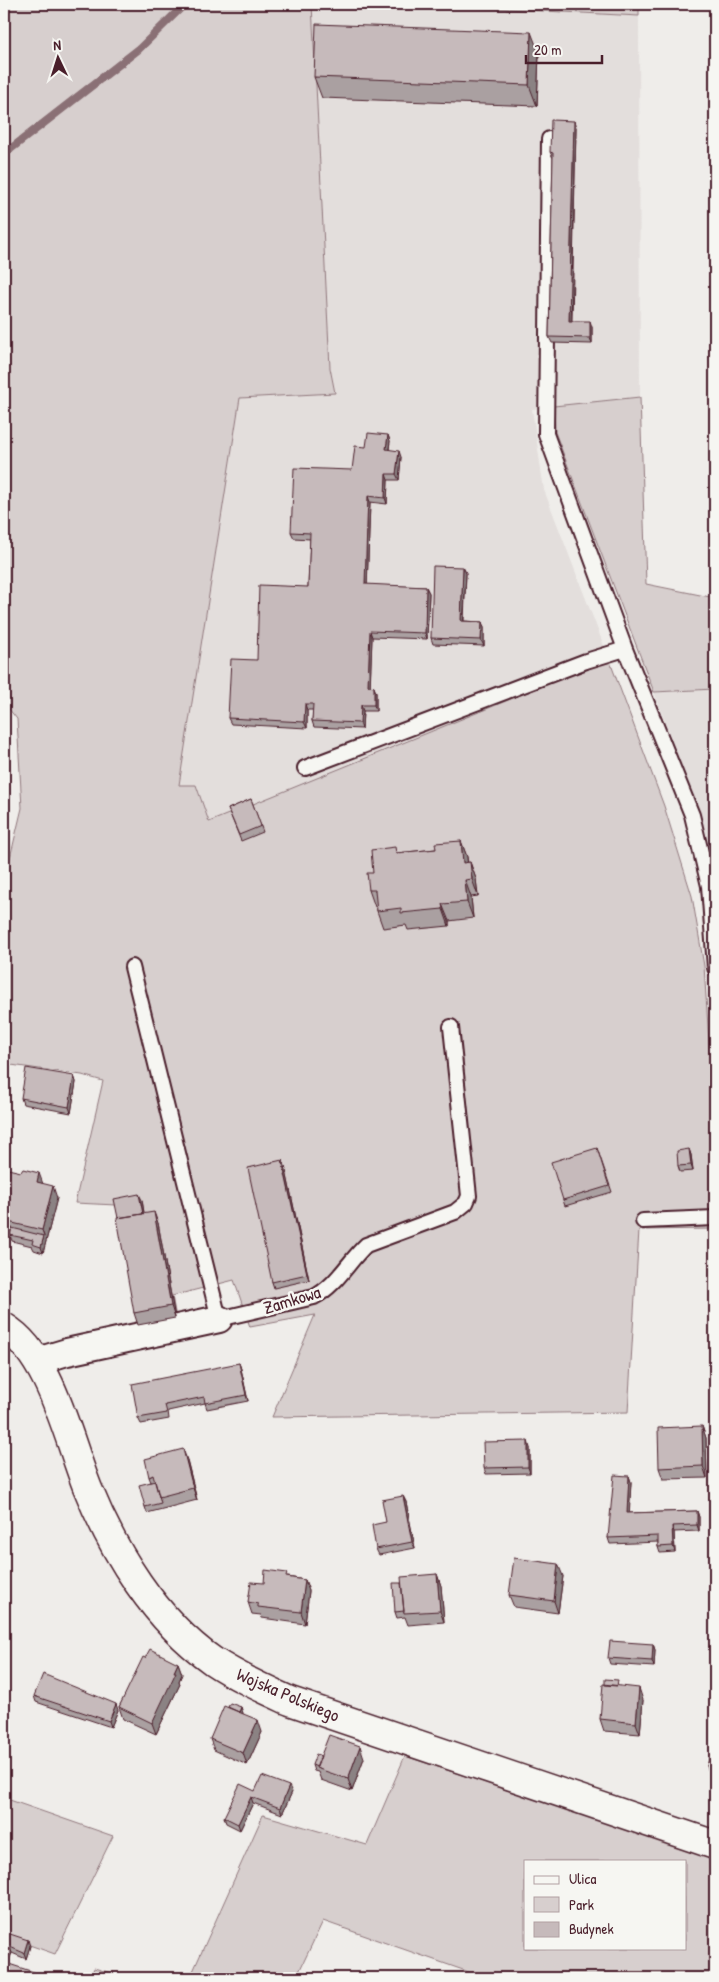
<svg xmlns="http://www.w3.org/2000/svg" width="719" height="1982" font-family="'Patrick Hand',sans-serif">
<rect width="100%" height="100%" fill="#efedea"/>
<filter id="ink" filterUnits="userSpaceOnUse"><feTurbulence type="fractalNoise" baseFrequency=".02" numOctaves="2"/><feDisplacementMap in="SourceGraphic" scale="10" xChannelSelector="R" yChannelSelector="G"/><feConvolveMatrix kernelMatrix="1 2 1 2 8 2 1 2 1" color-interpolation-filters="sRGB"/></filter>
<g filter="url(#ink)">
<path fill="#e3dedc" d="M312 4H411L639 16 640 397 532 409 544 490 609 659 209 823 196 785 179 786 240 398 335 393 330 368Z
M715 689V857L654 692Z"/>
<path fill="#d7cfce" stroke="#90777c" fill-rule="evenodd" d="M4 4H312L330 368 335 393 240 398 179 785H196L209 822 609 659 664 806 692 896 704 966 715 1134V1229L639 1230 628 1412 272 1417 315 1315 250 1327 234 1280 172 1296 176 1318 138 1325 116 1205 75 1203 103 1081 82 1075 4 1064V883L22 808 17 719 4 703Z
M411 4H639V16Z
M640 397 646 584 715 598V689L654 692 555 432 554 406Z
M405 1756 715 1859V1978H486L323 1921 296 1978H190L263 1815 367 1845ZM525 1861H685V1948H525Z
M4 1798 113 1836 55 1954 4 1936Z
M94 1968 128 1978H90Z"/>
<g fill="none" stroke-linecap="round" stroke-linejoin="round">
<path stroke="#8a6f74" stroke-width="8" d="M4 154 139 49 185 4"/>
<defs>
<path id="lane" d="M549 139 546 434 625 649 692 815 709 886 715 968
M305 768 586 661 625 649
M132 967 219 1319 314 1297C336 1286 348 1262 366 1245L455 1212 466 1203 469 1196 451 1027
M643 1221 715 1218"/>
<path id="street" d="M37 1361 67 1352 219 1319"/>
<path id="secondary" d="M4 1327C51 1355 68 1440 88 1489 114 1553 155 1620 213 1661 237 1677 264 1689 290 1701L715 1845"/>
</defs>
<use href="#lane" stroke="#4a1f2b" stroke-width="18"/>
<use href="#street" stroke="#4a1f2b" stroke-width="30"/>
<use href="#secondary" stroke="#4a1f2b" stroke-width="31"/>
<use href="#lane" stroke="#f6f6f2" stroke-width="14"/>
<use href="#street" stroke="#f6f6f2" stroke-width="26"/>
<use href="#secondary" stroke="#f6f6f2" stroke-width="28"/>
</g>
<path fill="#aaa0a1" stroke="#4a1f2b" d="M539 53 537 106 322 98 314 77Z
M576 127 572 321 592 327V344L552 343 549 337 553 158 550 152Z
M388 435 390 441 389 450 401 457 399 480H388L387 504 370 502 367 585 426 587 429 593 427 639 372 637 370 686 374 687 376 693V711H363L362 729 314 727 312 721 313 710H307V728L231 724 228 718 257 660 308 587 310 539 294 538 291 532 352 470Z
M463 567 466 573 464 621 482 622 484 628V646L433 644 431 638Z
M251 799 263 832 241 841 228 809Z
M461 841 467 857 468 863 470 862 476 879 478 896 471 897 473 918 449 921V926L408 930 406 925 383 928 377 911V907H375L369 890 373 873 397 853 436 849Z
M74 1076 76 1082 71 1113 23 1104 21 1098Z
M597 1148 612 1192 565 1206 563 1200Z
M689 1149 691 1155 693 1171 680 1172 678 1166Z
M4 1164 10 1170 43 1184 57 1198 43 1253 34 1250 32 1246 12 1241 10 1235V1233L4 1231Z
M285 1166 309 1280 274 1288 272 1282Z
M142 1200 144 1213 158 1223 175 1318 138 1325 134 1313Z
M239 1363 241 1369 248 1401 207 1409 205 1403 168 1411 169 1419 141 1424 138 1418Z
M702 1426 706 1438 707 1478 663 1479 659 1468Z
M530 1448V1473L486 1474 484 1468Z
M187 1460 197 1500 147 1513 145 1507 151 1482 149 1477Z
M629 1476 631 1482 629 1513 697 1511 699 1517V1531L674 1532 675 1552 660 1553 658 1547V1542L610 1544 608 1538Z
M403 1496 406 1502 415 1548 379 1555 376 1549 386 1522Z
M437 1574 441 1586 444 1622 408 1625 405 1617 397 1618 395 1612 401 1583Z
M563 1576 558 1613 514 1607 509 1595Z
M288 1577 305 1580 309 1591 305 1624 262 1618 261 1615 252 1614 248 1602 264 1583Z
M653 1644 655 1650 654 1667 610 1664 608 1658Z
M145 1658 178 1663 182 1674 179 1681 180 1684 156 1734 123 1719 119 1707Z
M620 1686 643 1700 640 1734 604 1731 600 1719Z
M34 1696 118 1710 111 1727 36 1702Z
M228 1707H241L243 1714 262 1732 247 1765 214 1750 210 1739Z
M715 1740V1774L709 1772 707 1766Z
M321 1756 364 1758 352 1791 321 1780 318 1772 314 1771 312 1765Z
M255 1791 292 1792 282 1814 253 1803 240 1830 226 1823 224 1817Z
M4 1932 30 1946 26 1959 12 1953 9 1959 4 1956Z"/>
<path fill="#8b8283" stroke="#4a1f2b" d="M531 32 539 53 537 106 529 85Z
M574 121 576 127 571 327 569 321Z
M590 321 592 327V344L590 338Z
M388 435 390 441 388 455 386 449Z
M399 451 401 457 399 480 396 474Z
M386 474 388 480 387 504 385 498Z
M368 496 370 502 367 590 365 584Z
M463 567 466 573 463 627 461 621Z
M426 587 429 593 427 639 425 633Z
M482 622 484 628V646L481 640Z
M370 631 372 637 370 692 368 686Z
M374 687 376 693V711L374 705Z
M305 704 307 710V728L304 722Z
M361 705 363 711 362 729 360 723Z
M461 841 467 857 469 880 463 863Z
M470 862 476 879 478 896 472 879Z
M465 880 471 897 473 918 467 902Z
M442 904 449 921V926L443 909Z
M74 1076 76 1082 71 1113 69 1107Z
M689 1149 691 1155 693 1171 691 1165Z
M282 1160 285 1166 309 1280 307 1274Z
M39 1173 43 1184 37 1182Z
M53 1186 57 1198 43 1253 41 1247 44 1236 42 1230Z
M139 1194 142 1200 146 1225 144 1219Z
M154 1212 158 1223 175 1318 171 1306Z
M239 1363 241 1369 248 1401 246 1395Z
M702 1426 706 1438 707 1478 703 1466Z
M528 1441 530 1448V1473L528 1467Z
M183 1449 187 1460 197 1500 193 1488Z
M629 1476 631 1482 629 1519 627 1513Z
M403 1496 406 1502 415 1548 412 1542Z
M697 1511 699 1517V1531L697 1525Z
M672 1526 674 1532 675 1552 673 1546Z
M558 1564 563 1576 558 1613 554 1601Z
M437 1574 441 1586 444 1622 440 1611Z
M305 1580 309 1591 305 1624 301 1612Z
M653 1644 655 1650 654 1667 652 1661Z
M178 1663 182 1674 179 1681 180 1684 156 1734 152 1723Z
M639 1688 643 1700 640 1734 636 1723Z
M116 1704 118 1710 111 1727 109 1721Z
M241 1707 243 1713 240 1722 238 1716Z
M258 1720 262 1732 247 1765 243 1753Z
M360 1746 364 1758 352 1791 348 1779Z
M289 1786 292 1792 282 1814 280 1808Z
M251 1797 253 1803 240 1830 238 1824Z
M28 1940 30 1946 26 1959 24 1953Z
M10 1947 12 1953 9 1959 7 1953Z"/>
<path fill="#c6babb" stroke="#4a1f2b" d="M316 24 531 32 529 85 314 77Z
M551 120 574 121 569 321H590V338L549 337 553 153 550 152Z
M368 433 388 435 386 449 399 451 396 474H386L385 498 368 496 365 584 426 587 425 633 370 631 368 686 374 687V705H361L360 723 312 721 313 704H305L304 722 228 718 231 659 257 660 259 585 308 587 310 533 291 532 294 468 352 470 355 446 366 447Z
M433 566 463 567 461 621 482 622 481 640 431 638Z
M251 799 261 826 239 835 228 809Z
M461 841 463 863 470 862 472 879 465 880 467 902 442 904 443 909 401 913V908L377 911 375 890H369L367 873H373L371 850 395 847 396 853 436 849 435 843Z
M26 1068 74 1076 69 1107 21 1098Z
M597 1148 609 1186 563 1200 551 1162Z
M689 1149 691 1165 678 1166 677 1151Z
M282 1160 307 1274 272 1282 248 1168Z
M4 1164 8 1165V1169L21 1172 23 1169 39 1173 37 1182 53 1186 42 1230 4 1221Z
M139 1194 143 1214 118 1218 114 1199Z
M154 1212 171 1306 134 1313 117 1218Z
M12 1228 44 1236 41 1247 32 1244 33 1240 10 1235Z
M239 1363 246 1395 205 1403 204 1397 165 1405 167 1413 138 1418 132 1384Z
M702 1426 703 1466 659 1468 658 1428Z
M528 1441V1467L484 1468 483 1442Z
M183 1449 193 1488 159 1497 153 1475 149 1477 145 1459Z
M614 1475 629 1476 627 1513 697 1511V1525L672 1526 673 1546 658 1547V1536L608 1538Z
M155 1481 161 1503 145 1507 139 1485Z
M403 1496 412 1542 376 1549 372 1525 386 1522 382 1500Z
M514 1558 558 1564 554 1601 509 1595Z
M265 1570 287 1573 286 1577 305 1580 301 1612 258 1607V1604L248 1602 251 1582 264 1583Z
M437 1574 440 1611 404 1613 401 1577Z
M393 1583H401L404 1611 395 1612Z
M610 1641 653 1644 652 1661 608 1658Z
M150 1649 178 1663 174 1672H176L152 1723 119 1707 143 1657 145 1658Z
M43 1674 116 1704 109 1721 34 1696Z
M605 1679 618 1680 617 1686 605 1685Z
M603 1684 639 1688 636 1723 600 1719Z
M230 1703 241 1707 239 1712 228 1707Z
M224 1706 258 1720 243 1753 210 1739Z
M329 1735 360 1746 348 1779 316 1768Z
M715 1740V1769L707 1766Z
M316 1754 321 1756 317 1767 312 1765Z
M262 1776 289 1786 280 1808 251 1797 238 1824 224 1817 240 1784 255 1791Z
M4 1932 28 1940 24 1953 10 1947 7 1953 4 1951Z
M9 1964 52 1978H4Z"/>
</g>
<g text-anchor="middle" stroke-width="5" stroke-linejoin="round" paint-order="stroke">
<g font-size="18" fill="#4a1f2b" stroke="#f6f6f2">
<text transform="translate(292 1300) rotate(-17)" y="6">Zamkowa</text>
<text transform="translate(288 1695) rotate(23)" y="6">Wojska Polskiego</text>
</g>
</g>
<rect width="719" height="1982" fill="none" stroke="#f6f6f2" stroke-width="20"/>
<rect x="10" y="10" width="699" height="1962" fill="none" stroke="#4a1f2b" stroke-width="2" filter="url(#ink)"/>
<rect x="524" y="1860" width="162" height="90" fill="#f6f6f2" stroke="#b1a0a2"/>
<rect x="534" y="1876" width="25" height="8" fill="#f6f6f2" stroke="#b1a0a2"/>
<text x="569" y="1884" font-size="15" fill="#4a1f2b">Ulica</text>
<rect x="534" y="1897" width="25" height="15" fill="#d7cfce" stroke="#b1a0a2"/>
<text x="569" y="1910" font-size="15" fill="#4a1f2b">Park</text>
<rect x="534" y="1922" width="25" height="15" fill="#c6babb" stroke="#b1a0a2"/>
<text x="569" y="1934" font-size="15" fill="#4a1f2b">Budynek</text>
<g transform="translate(58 58) rotate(356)" stroke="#f6f6f2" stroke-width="4" paint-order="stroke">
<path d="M0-4L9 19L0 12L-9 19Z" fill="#4a1f2b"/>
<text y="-8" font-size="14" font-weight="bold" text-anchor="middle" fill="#4a1f2b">N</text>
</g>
<path d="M526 55v8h76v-8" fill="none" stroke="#4a1f2b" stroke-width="2.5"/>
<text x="534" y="55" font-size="15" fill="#4a1f2b" stroke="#f6f6f2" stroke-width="4" paint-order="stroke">20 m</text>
</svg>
